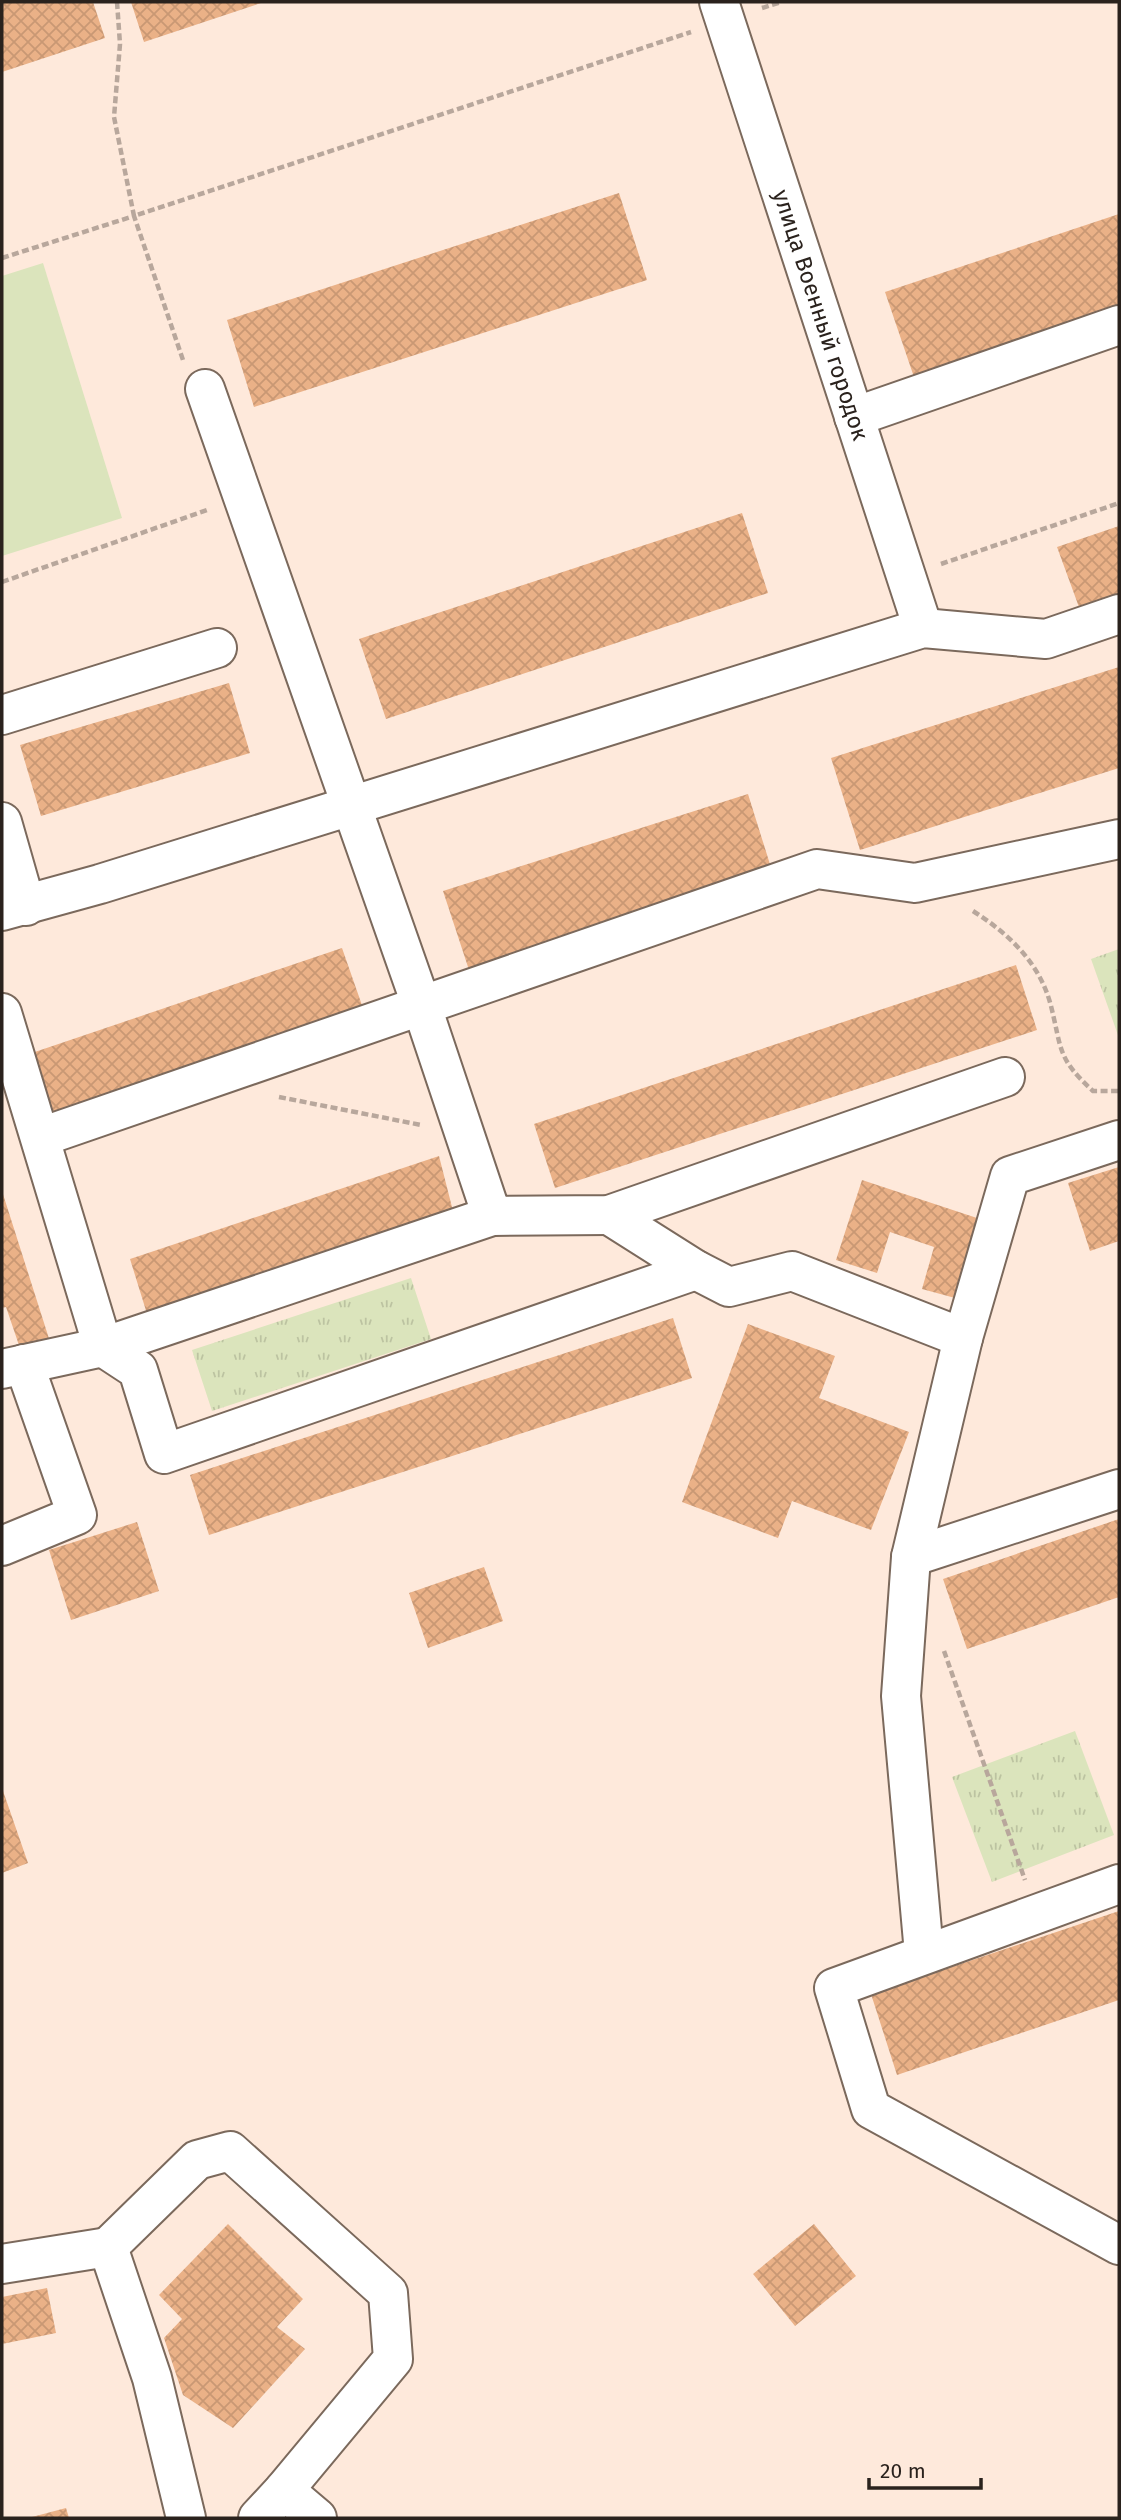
<svg xmlns="http://www.w3.org/2000/svg" width="1121" height="2520" font-family="'Fira Sans',sans-serif">
<defs>
<pattern id="grass-tufts" width="24" height="20" patternUnits="userSpaceOnUse" patternTransform="scale(1.75)"><rect width="24" height="20" fill="#dbe4bc"/><path d="M3 7l-1-3M5 7V3M7 7l1-3M15 17l-1-3M17 17v-4M19 17l1-3" fill="none" stroke="#bcc3a1"/></pattern>
<pattern id="building-cross-hatch" width="8" height="8" patternUnits="userSpaceOnUse" patternTransform="scale(1.75)"><rect width="8" height="8" fill="#eab187"/><path d="M0 0l8 8M0 8l8-8" fill="none" stroke="#c99874"/></pattern>
</defs>
<rect width="100%" height="100%" fill="#fee9db"/>
<path fill="url(#grass-tufts)" d="M1119 949V1038L1091 959Z
M411 1278 431 1339 212 1411 192 1350Z
M1075 1731 1114 1835 992 1882 952 1777Z"/>
<path fill="#dbe4bc" d="M43 263 122 518 2 556V276Z"/>
<path fill="url(#building-cross-hatch)" d="M2 2H93L105 38 2 72Z
M131 2H264L144 42Z
M619 193 647 280 254 407 227 320Z
M1119 214V312L915 380 885 292Z
M742 513 768 593 386 719 359 639Z
M1119 526V605L1083 618 1057 547Z
M1119 667V768L860 850 831 758Z
M229 683 250 753 41 816 20 745Z
M748 794 773 874 469 970 443 891Z
M342 948 364 1011 45 1119 23 1056Z
M1016 965 1037 1030 555 1188 534 1124Z
M439 1156 453 1211 148 1317 130 1259Z
M1119 1167V1241L1090 1251 1068 1183Z
M862 1180 980 1219 955 1298 922 1289 934 1247 890 1232 877 1273 836 1260Z
M2 1191 52 1348 23 1357 6 1307 2 1308Z
M673 1318 692 1378 209 1535 190 1475Z
M748 1324 835 1356 819 1398 909 1432 871 1530 792 1501 778 1538 682 1502Z
M1119 1519V1597L967 1649 943 1579Z
M137 1522 159 1591 71 1620 49 1550Z
M484 1567 503 1621 428 1648 409 1593Z
M2 1788 28 1863 2 1873Z
M1119 1911V2000L897 2075 871 1994Z
M228 2224 303 2299 277 2327 305 2349 233 2428 183 2395 164 2338 182 2319 159 2295Z
M814 2224 856 2276 795 2326 753 2274Z
M47 2288 56 2333 2 2344V2297Z
M66 2508 69 2518H32V2517Z"/>
<g fill="none" stroke-linecap="round" stroke-linejoin="round">
<defs>
<g id="minor">
<path id="s1" d="M719 2 923 628"/>
<path d="M205 389 421 1004 492 1216 609 1215 1005 1077"/>
<path d="M854 417 1119 325"/>
<path d="M2 715 217 648"/>
<path d="M2 822 26 906"/>
<path d="M2 911 100 884 923 628 1046 639 1119 614"/>
<path d="M2 1013 103 1347 138 1370 164 1454 696 1270"/>
<path d="M41 1137 817 869 915 883 1119 839"/>
<path d="M609 1215 696 1270 729 1287 792 1271 963 1338"/>
<path d="M2 1369 103 1347 492 1216"/>
<path d="M2 1546 77 1515 24 1364"/>
<path d="M911 1557 1119 1489"/>
<path d="M1119 1884 834 1988 871 2109 1119 2245"/>
<path d="M924 1953 901 1696 911 1557 963 1338 1010 1176 1119 1140"/>
<path d="M108 2247 197 2160 230 2151 388 2293 393 2359 284 2490"/>
<path d="M108 2247 152 2378 186 2518"/>
<path d="M2 2264 108 2247"/>
<path d="M258 2518 284 2490 317 2518"/>
</g>
</defs>
<use href="#minor" stroke="#7b695c" stroke-width="42"/>
<path stroke="#b8a79c" stroke-width="4.5" stroke-dasharray="7 3.5" stroke-linecap="butt" d="M117 2 120 44 114 117 134 216 691 32
M762 8 781 2
M2 258 134 216 183 360
M941 564 1119 503
M2 582 207 510
M973 911C1009 934 1040 963 1051 1006 1062 1050 1057 1058 1093 1091H1119
M279 1097 421 1125
M944 1651 1025 1880"/>
<use href="#minor" stroke="#fff" stroke-width="38"/>
</g>
<g text-anchor="middle" stroke-width="7" stroke-linejoin="round" paint-order="stroke">
<g font-size="23" fill="#2a221d" stroke="#fee9db">
<text dy="8" stroke="none"><textPath href="#s1" startOffset="329">улица Военный городок</textPath></text>
</g>
</g>
<rect width="1121" height="2520" fill="none" stroke="#2a221d" stroke-width="7"/>
<path d="M869 2478v10h112v-10" fill="none" stroke="#2a221d" stroke-width="3.5"/>
<text x="880" y="2478" font-size="21" fill="#2a221d" stroke="#fee9db" stroke-width="5" paint-order="stroke">20 m</text>
</svg>
